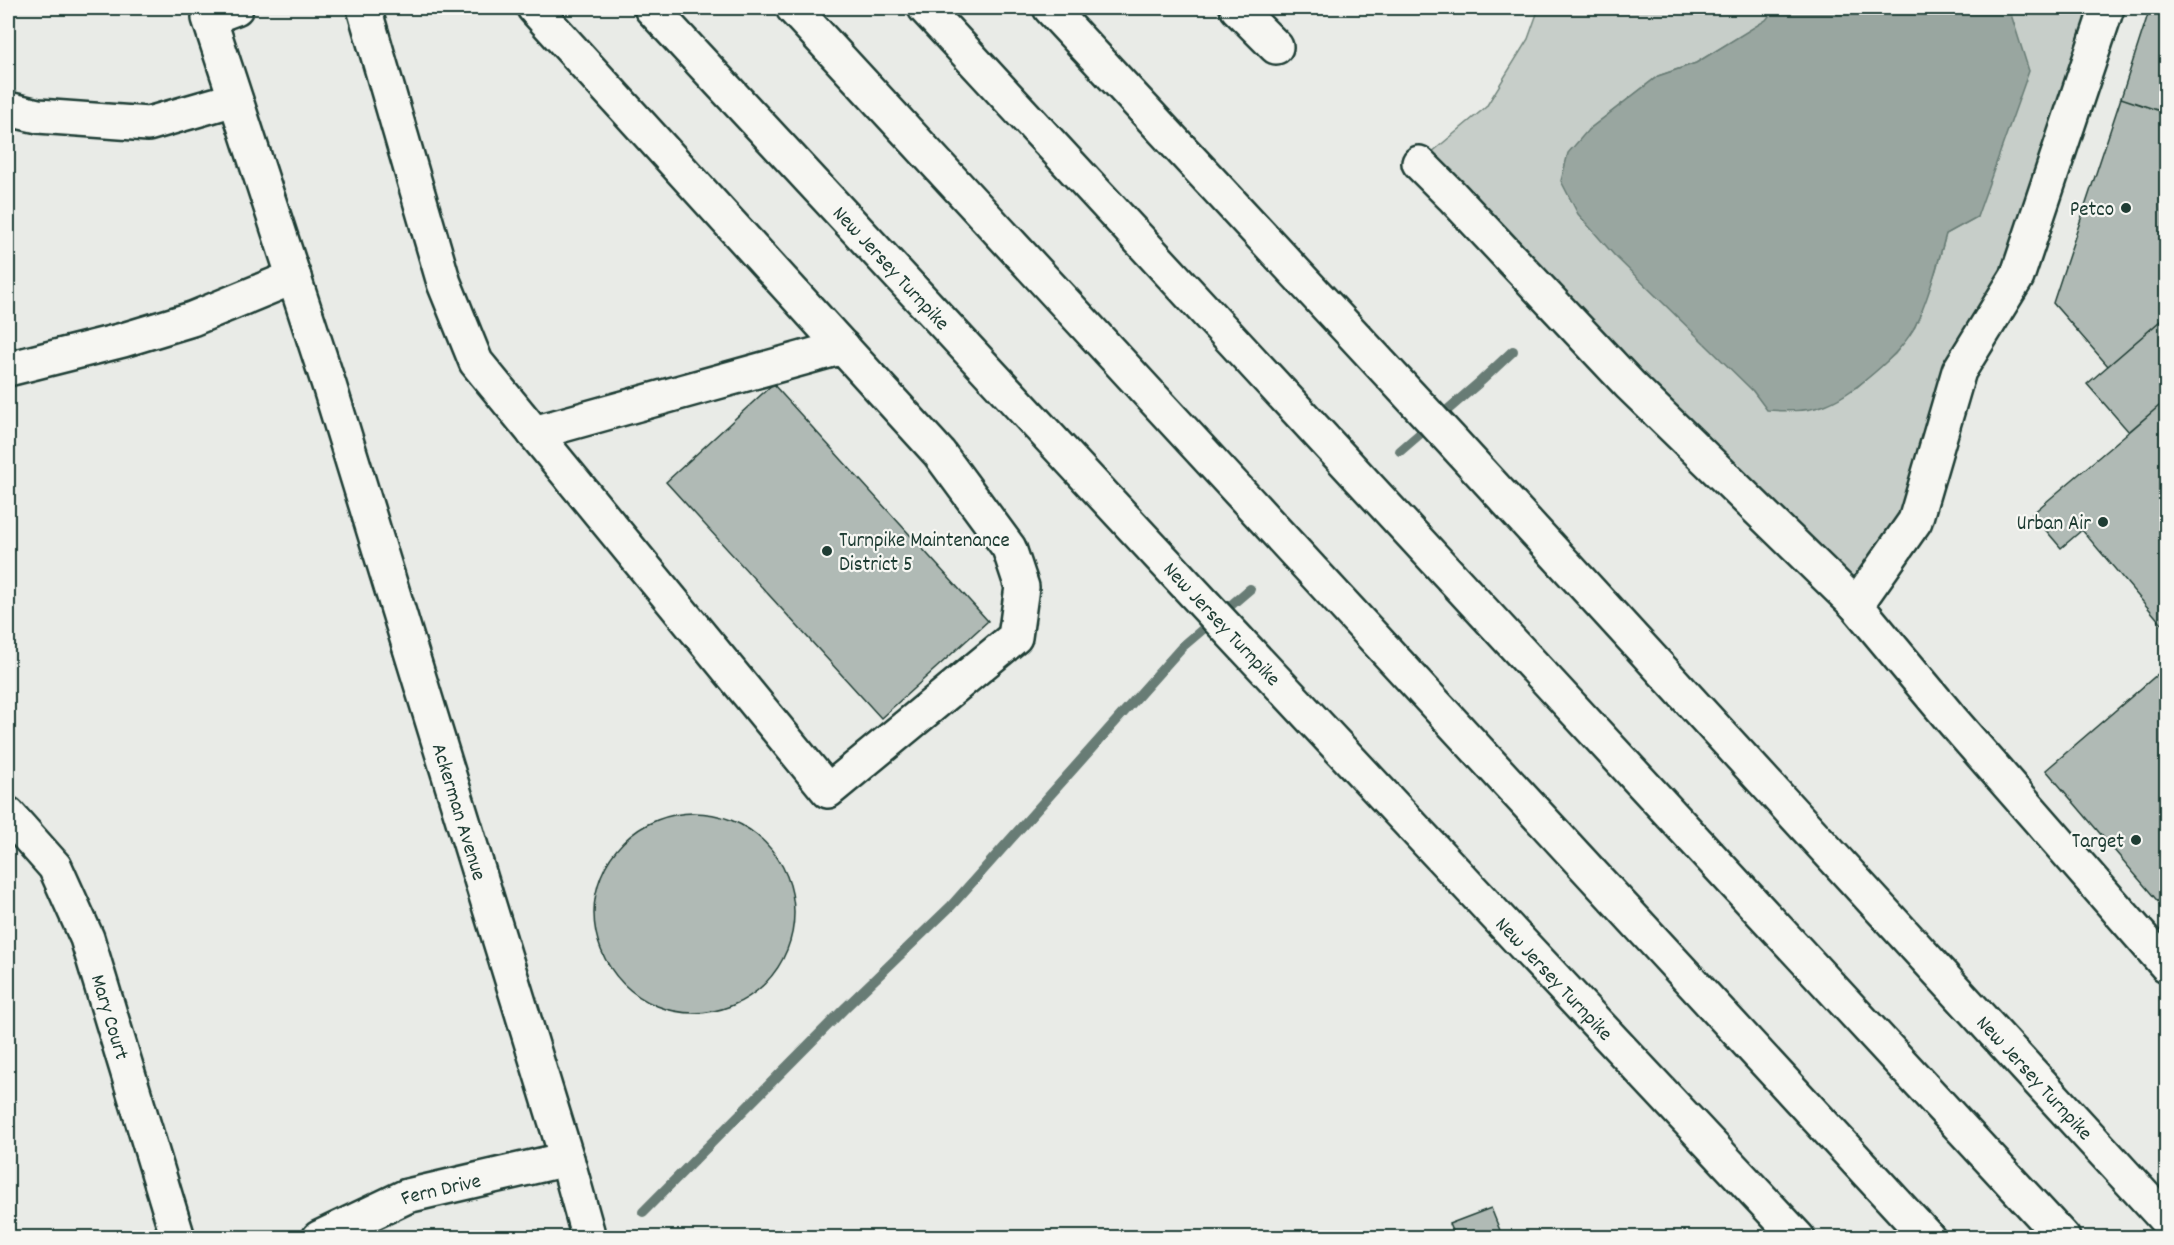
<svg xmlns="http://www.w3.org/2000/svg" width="2174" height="1245" font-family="Dekko,sans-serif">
<rect width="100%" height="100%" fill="#e9ebe7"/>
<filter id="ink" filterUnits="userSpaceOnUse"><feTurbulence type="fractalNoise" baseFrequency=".0167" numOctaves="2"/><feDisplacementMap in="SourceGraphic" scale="12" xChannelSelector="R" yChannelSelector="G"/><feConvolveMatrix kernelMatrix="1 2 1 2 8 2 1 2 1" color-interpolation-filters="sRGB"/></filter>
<g filter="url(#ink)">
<path fill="#c7cec9" stroke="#73867e" stroke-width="1.5" d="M1539 8H1775L1767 20 1696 63 1658 76 1588 130 1753 391 1767 409 1857 387 1895 354 1915 327 1936 270 1946 234 1977 217 2009 8H2107L2017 277 1958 371 1915 521 1856 605 1419 163 1486 107 1528 39Z"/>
<path fill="#99a6a0" stroke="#687c75" stroke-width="1.5" d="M1775 8H2009L2029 71 1977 217 1946 234C1938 262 1928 301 1915 326 1902 353 1850 397 1822 406 1805 412 1785 411 1767 410L1753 391 1614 255 1578 214 1561 181 1568 153 1588 130 1658 76 1696 63 1766 20Z"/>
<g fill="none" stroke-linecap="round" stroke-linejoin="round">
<path stroke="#687c75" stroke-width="10" d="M1400 451 1481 381 1513 351
M643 1212 846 1007 951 906 1182 647 1250 589"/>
</g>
<path fill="#b0bab5" stroke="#1f3d34" stroke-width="1.5" d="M8 8H14V18H8Z
M2150 8H2166V113L2121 98Z
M2121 98 2166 113V316L2108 366 2053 303Z
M2166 316V400L2129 432 2087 384Z
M773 384 988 621 881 718 666 482Z
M2166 400V629L2082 530 2061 548 2032 514Z
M2166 667V911L2046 770Z
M594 913a100 100 0 1 1 200 0a100 100 0 1 1-200 0Z
M1491 1208 1503 1238H1455L1449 1224Z"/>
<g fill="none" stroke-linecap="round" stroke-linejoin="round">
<defs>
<g id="minor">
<path id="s1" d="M236 8 209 18 329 385 567 1159 589 1238"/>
<path d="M364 8 444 283 476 362 828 791 1015 637 1022 587 1009 548 939 453 534 8"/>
<path d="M1237 8 1276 47"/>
<path d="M2107 8 2017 277 1959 371 1915 521 1856 605 1951 719 2166 965"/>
<path d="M8 109 38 116 148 124 235 99"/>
<path d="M1419 163 1452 196 1630 385 1856 605"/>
<path d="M8 369 123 340 192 319 294 277"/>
<path d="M534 433 843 347"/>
<path id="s2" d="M8 814 55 867 87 938 178 1238"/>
<path id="s3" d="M319 1238 407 1196 567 1159"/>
</g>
<g id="highway">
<path id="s4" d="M651 8 1194 593 1798 1238"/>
<path d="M793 8 1928 1238"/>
<path d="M925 8 2063 1238"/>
<path id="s5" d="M1050 8 1452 441 2166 1220"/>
</g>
</defs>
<use href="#minor" stroke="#1f3d34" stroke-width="38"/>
<use href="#highway" stroke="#1f3d34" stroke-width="38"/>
<use href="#minor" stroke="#f6f6f2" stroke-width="33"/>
<use href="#highway" stroke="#f6f6f2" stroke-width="33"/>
</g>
</g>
<g fill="#1f3d34" stroke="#f6f6f2" stroke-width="2">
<circle cx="2126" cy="208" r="6"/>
<circle cx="2103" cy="522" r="6"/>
<circle cx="827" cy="551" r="6"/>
<circle cx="2136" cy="840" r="6"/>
</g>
<g text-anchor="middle" stroke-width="4.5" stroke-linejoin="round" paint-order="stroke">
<g font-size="21" fill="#1f3d34" stroke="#f6f6f2" text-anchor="end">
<text x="2114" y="215">Petco</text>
<text x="2091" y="529">Urban Air</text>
<text x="839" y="546" text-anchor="start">Turnpike Maintenance<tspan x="839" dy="24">District 5</tspan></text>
<text x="2124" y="847">Target</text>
</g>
<g font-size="21" fill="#1f3d34" stroke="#f6f6f2">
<text dy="7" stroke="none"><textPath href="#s4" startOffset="354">New Jersey Turnpike</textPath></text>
<text dy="7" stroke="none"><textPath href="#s4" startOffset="840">New Jersey Turnpike</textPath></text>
<text dy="7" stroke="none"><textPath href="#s1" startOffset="861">Ackerman Avenue</textPath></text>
<text dy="7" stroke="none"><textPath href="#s4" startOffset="1326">New Jersey Turnpike</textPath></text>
<text dy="7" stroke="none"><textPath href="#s2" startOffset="231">Mary Court</textPath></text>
<text dy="7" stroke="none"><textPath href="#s5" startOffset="1454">New Jersey Turnpike</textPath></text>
<text dy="7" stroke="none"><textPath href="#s3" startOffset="132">Fern Drive</textPath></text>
</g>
</g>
<rect width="2174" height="1245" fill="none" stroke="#f6f6f2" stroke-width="30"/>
<rect x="15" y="15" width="2144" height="1215" fill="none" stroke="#1f3d34" stroke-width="2" filter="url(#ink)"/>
</svg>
